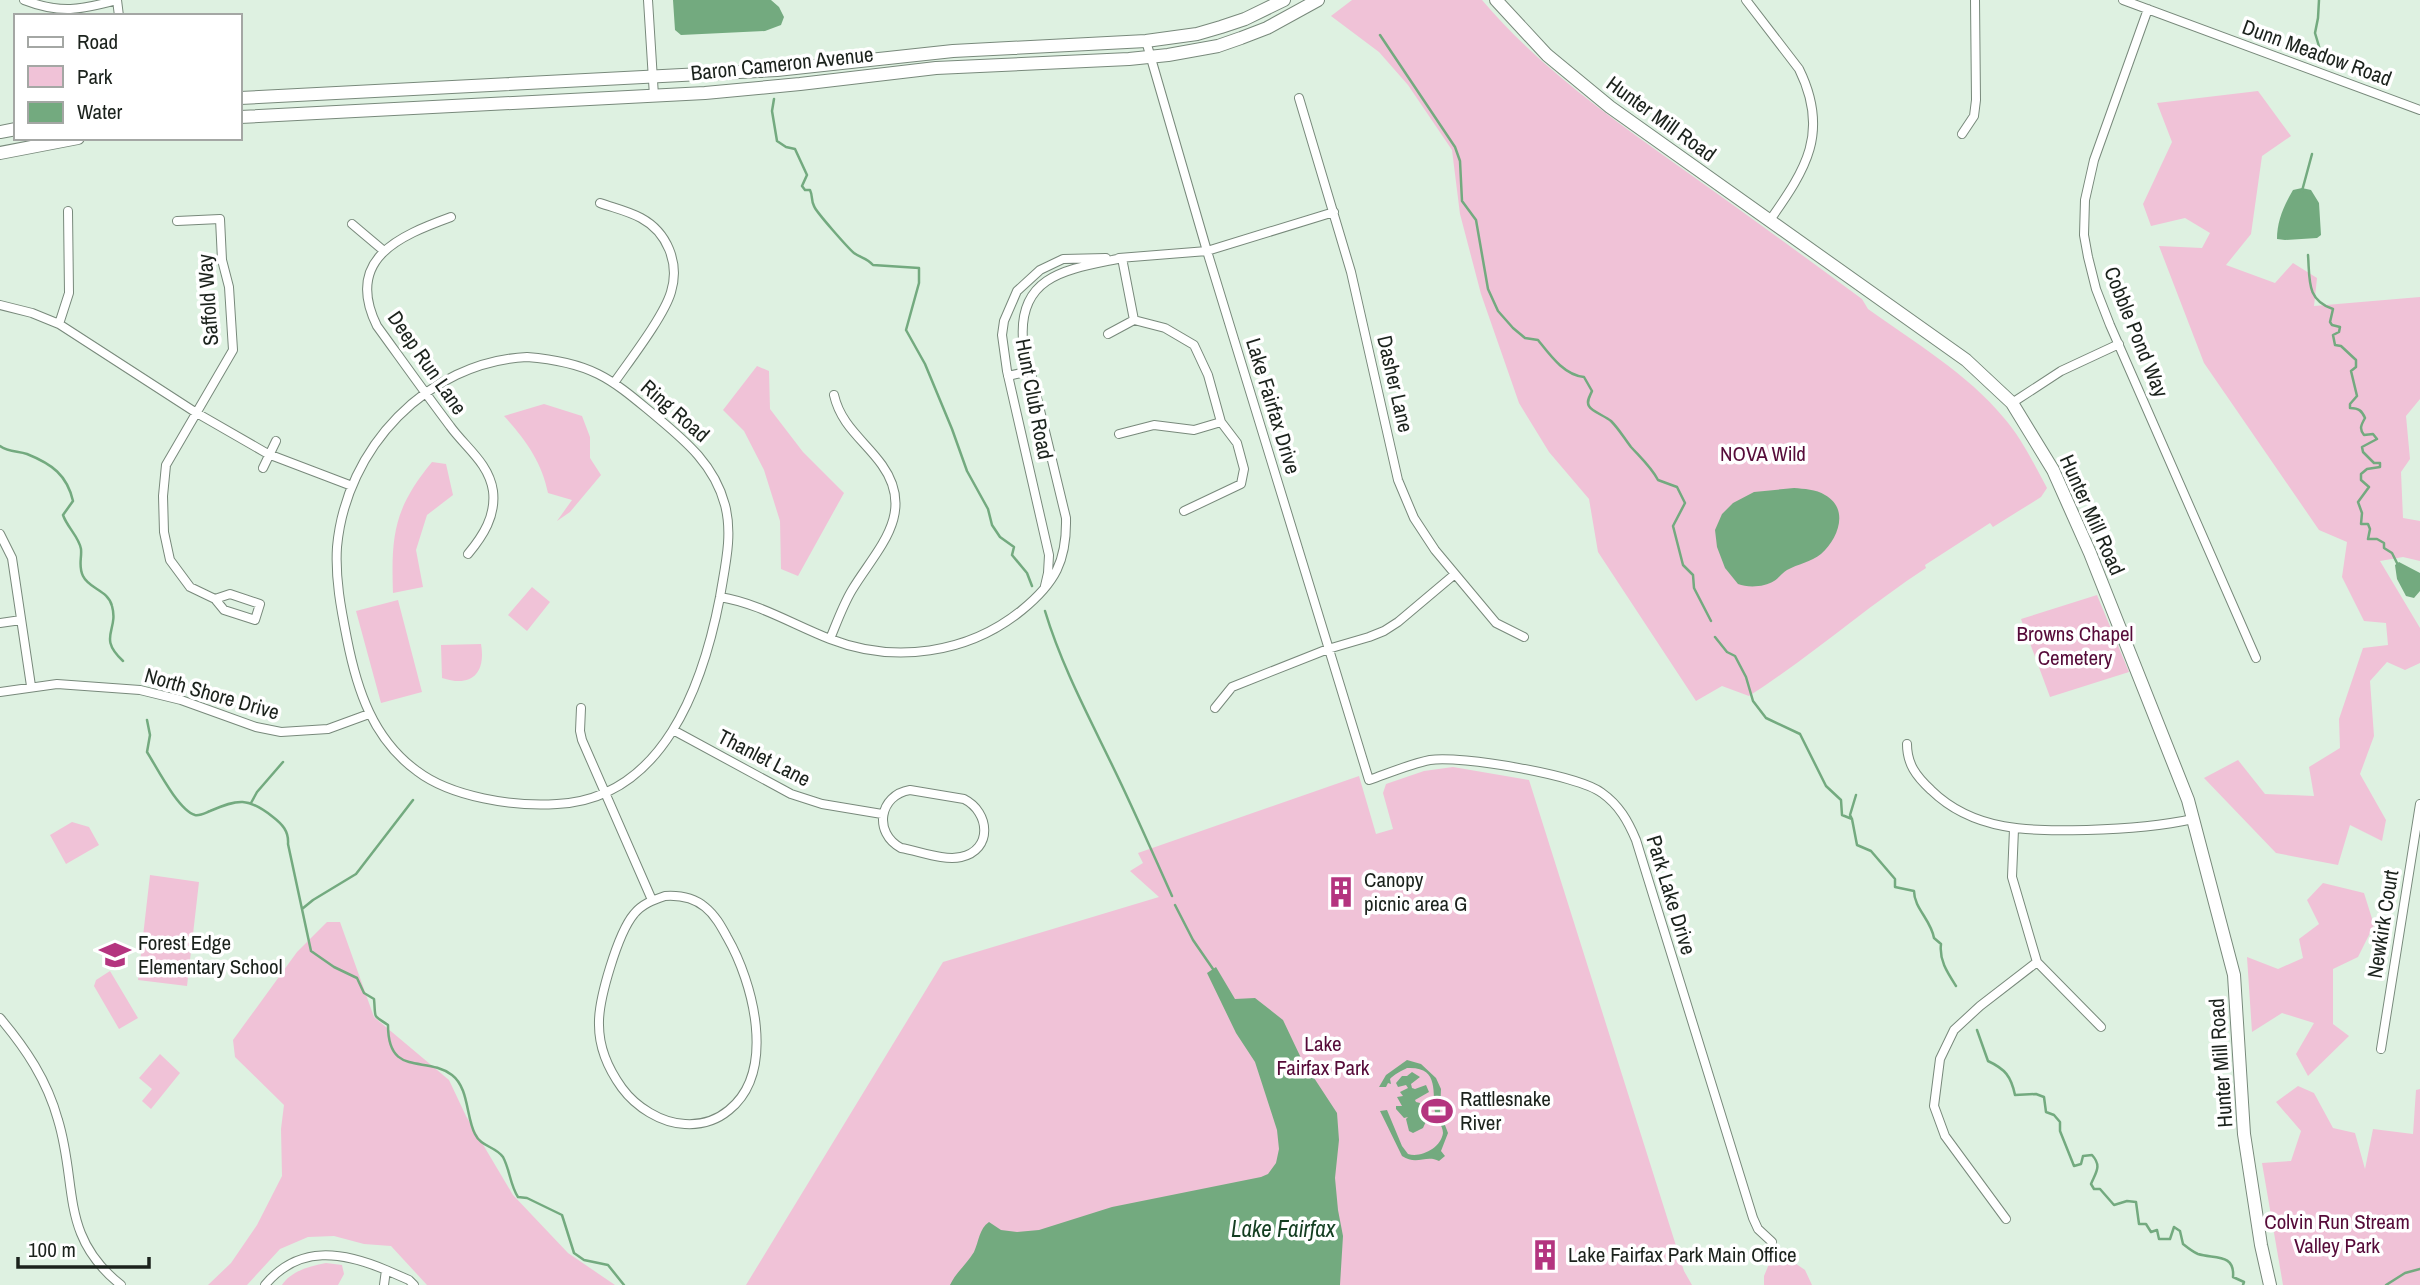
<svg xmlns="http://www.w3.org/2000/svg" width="2420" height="1285" font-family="'Archivo Narrow',sans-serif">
<rect width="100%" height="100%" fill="#def1e1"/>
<path fill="#f0c2d7" d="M1352 0H1482C1537 65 1607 115 1677 165 1739 209 1801 254 1862 299L1868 309C1915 343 1967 373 2004 418 2022 439 2034 464 2047 488L2041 497 1993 527 1990 523 1925 565 1926 568C1865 608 1810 657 1749 696L1722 686 1696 701 1598 552 1589 499 1549 452 1519 403 1481 294 1460 214 1452 150 1408 85 1379 52 1331 16Z
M2258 91 2291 136 2262 156 2251 234 2226 265 2275 283 2293 263 2317 278 2314 306 2420 297V399L2406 416 2410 459 2401 472 2403 518 2420 521V561L2403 557 2380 561 2420 628V663L2405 670 2387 662 2370 681 2374 736 2360 774 2386 820 2382 841 2350 825 2338 865 2276 853 2204 778 2238 760 2265 794 2314 796 2309 767 2340 748 2339 719 2363 648 2388 645 2386 623 2364 621 2342 577 2347 542 2319 530 2204 363 2159 246 2202 248 2210 233 2185 218 2151 226 2143 204 2172 142 2157 103Z
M757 366 769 371 770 409 803 452 844 493 798 576 781 569 780 521 764 470 744 431 723 410Z
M544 404 582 416 590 437V458L601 475 570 512 557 521 572 500 548 493C542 462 525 439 504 416Z
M432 462 446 464 453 495 427 515 416 550 423 587 393 593C391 535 394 508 432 462Z
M532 587 550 602 527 631 508 615Z
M2097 595 2129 672 2050 697 2021 619Z
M398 600 422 692 381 703 356 611Z
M481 644C486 673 472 688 442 678L441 645Z
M1453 767 1529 780 1684 1271 1692 1285H746L943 962 1159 897 1130 871 1143 863 1138 853 1359 776 1376 834 1393 829 1383 793 1386 784 1424 771Z
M72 822 89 827 99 845 66 864 50 835Z
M150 875 199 882 187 986 138 980Z
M2323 883 2364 893 2374 925 2358 957 2333 969V1024L2349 1036 2308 1076 2296 1054 2314 1023 2282 1013 2252 1032 2247 957 2278 969 2303 958 2299 939 2319 924 2307 900Z
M327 922H340L374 1017 449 1080 466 1116 513 1195 568 1253 615 1285H427L391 1246 364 1244 334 1236 308 1237 280 1249 247 1285H208L231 1263 257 1225 282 1176 281 1129 284 1105 235 1057 233 1040 297 952Z
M110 971 138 1018 119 1029 94 986 96 980Z
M160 1054 180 1073 151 1109 142 1101 152 1089 139 1078Z
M2298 1086 2314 1093 2333 1128 2355 1133 2365 1169 2373 1129 2413 1134 2416 1090 2420 1089V1285H2283L2262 1163 2291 1161 2301 1131 2276 1102Z
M1789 1259 1805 1270 1812 1285H1764V1276L1769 1264H1779Z
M326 1263 342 1265 344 1274 338 1285H282C291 1271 310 1266 326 1263Z"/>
<path fill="#73aa7f" d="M673 0H771L779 7 784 17 781 25 765 31 681 35 675 30Z
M2302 188 2311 190 2319 203 2321 235 2317 238 2285 240 2277 239C2277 221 2284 205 2293 190Z
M1794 488C1804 489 1816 489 1825 495 1850 509 1838 539 1821 554 1811 562 1798 564 1787 570 1782 573 1779 578 1774 581 1765 587 1748 588 1738 584L1725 568 1717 547 1715 530 1722 514 1733 503 1754 492Z
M2399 562 2420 573V591L2414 598 2406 596 2397 579 2395 565Z
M1216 967 1235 999 1255 998 1283 1020 1301 1058 1337 1113 1339 1140 1335 1178 1338 1210 1343 1236 1340 1285H950C956 1272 967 1264 974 1252 979 1241 979 1229 989 1222L1001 1230 1017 1232 1039 1230 1112 1207 1261 1177 1268 1174 1276 1163 1279 1149 1277 1130 1255 1062 1236 1033 1207 973Z
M1407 1060 1421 1064 1436 1078 1441 1089 1440 1112 1448 1133 1441 1151 1445 1156 1439 1161C1426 1154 1417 1166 1402 1156L1380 1111 1387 1110 1402 1146 1408 1154C1421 1158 1441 1148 1443 1133 1443 1125 1436 1120 1435 1112 1432 1093 1440 1066 1407 1068 1403 1070 1393 1075 1390 1079L1391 1084 1388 1083 1386 1087H1379L1386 1075Z
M1412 1072 1420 1077 1411 1084 1412 1088 1415 1089 1426 1085 1429 1092 1415 1100 1416 1102 1420 1103 1419 1112 1428 1117 1423 1128 1413 1133 1409 1131 1406 1119 1408 1117 1404 1118 1396 1109V1106H1402L1397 1097 1403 1096 1400 1092 1408 1088 1406 1085 1398 1087 1396 1083 1402 1076H1407Z"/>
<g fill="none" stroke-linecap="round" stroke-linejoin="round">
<path stroke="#73aa7f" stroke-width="2.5" d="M2319 0 2318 18 2315 33 2321 53
M1380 35 1455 147 1460 161 1462 201 1476 220 1488 289 1498 311 1513 328 1525 338 1538 340C1550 355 1564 375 1584 377L1592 391C1590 396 1586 401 1589 406 1591 411 1605 416 1611 421 1619 429 1624 438 1631 447 1641 458 1651 467 1658 480L1677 487 1685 503 1673 526 1683 565 1693 575 1694 588 1711 621
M774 99 772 111 777 141 786 147 795 149 807 175 802 186 805 190H810C813 196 811 201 814 206 816 212 849 249 854 253 861 258 867 258 873 265L919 268V283L906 330 925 364 952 429 967 471 988 509 992 525 1000 537 1014 547 1012 555 1027 573 1032 586
M2302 191 2312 154
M2308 255C2310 280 2306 300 2333 309L2330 322 2332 325 2340 327 2339 332 2333 335 2335 345 2341 346 2356 360V367L2351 371 2357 396 2350 404V408C2359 408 2362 411 2365 418 2361 425 2359 429 2364 435L2373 434 2377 439 2362 447 2363 452 2374 463H2380V467L2367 469 2361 474V480L2369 487 2358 502 2362 513 2361 524H2368L2370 529 2368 539H2377L2384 543V548L2392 553 2398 565
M0 446C8 452 18 451 27 454 52 464 67 475 73 501L63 515C67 527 79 537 81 549 82 558 78 566 83 576 89 589 108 590 112 606 119 631 97 637 123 661
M1045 611C1062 667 1089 717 1114 769 1134 810 1153 854 1172 896
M1715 637 1727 652 1735 656 1746 677 1753 701 1766 718 1800 734 1826 786 1841 800 1842 815 1852 819 1857 845 1871 851 1895 879V887L1914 891C1914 908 1931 920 1934 938L1941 944C1939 960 1947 972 1956 986
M147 720 150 735 147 752C156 766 178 810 195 815 200 816 205 813 210 811 238 799 248 797 273 817 282 824 289 831 288 844L311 951 334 967 357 978 364 993 374 999C376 1020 372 1014 388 1025 388 1078 426 1055 452 1075 469 1088 466 1117 475 1134 481 1147 495 1146 503 1157 510 1170 510 1185 518 1197L527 1198 562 1215 574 1253 584 1260 608 1265 624 1285
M251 803 257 792 283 762
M1852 819 1850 815 1856 795
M1175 905 1193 940 1213 969
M302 909 313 900 356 874 413 800
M1977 1030 1988 1061C2005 1069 2011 1076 2015 1095L2036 1094 2044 1097 2046 1112 2054 1115 2060 1122V1131L2074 1166 2081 1164 2083 1156 2092 1155C2102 1166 2096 1172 2091 1184L2094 1189H2100L2114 1205 2127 1201 2136 1202 2139 1224H2146L2151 1232 2157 1230 2159 1239H2170L2174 1227 2180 1231 2183 1244C2188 1248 2193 1252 2198 1254 2214 1259 2235 1253 2233 1277L2244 1282 2243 1285
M2386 1285 2405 1273 2420 1269"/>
<defs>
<path id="minor" d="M24 0C60 14 81 10 117 0
M117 0 119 16
M648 0 654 96
M1746 0 1799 69C1830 132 1806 169 1770 220
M2123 0 2420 110
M2148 9 2094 160 2085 200 2084 235 2088 257 2096 289 2110 325 2256 658
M1146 41 1207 251 1369 780C1389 773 1410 764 1430 760 1460 755 1578 775 1602 793 1619 805 1628 821 1636 840L1753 1218 1758 1229 1772 1242
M1299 98 1351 272 1398 480 1414 518 1435 550 1496 623 1524 637
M1962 134 1974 116 1976 100 1975 0
M600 203C614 208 628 211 641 218 667 232 680 263 671 292 664 316 630 360 614 383
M451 217C399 236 344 259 377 326 401 359 425 393 450 426 465 447 489 463 493 491 496 516 483 536 468 554
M177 221 220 219 222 260 229 287 233 350 166 465 163 496 164 532 170 560 190 587 215 599 230 594 260 604 255 620 224 610 215 599
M352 224 384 251
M1119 258 1207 251 1334 212
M1122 258 1134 320 1165 328 1194 345 1208 375 1221 422 1237 443 1244 469 1241 484 1184 511
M0 305 32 313 59 324 195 412 268 454 352 486
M59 324 69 293 68 211
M1108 334 1134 320
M527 357C552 359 576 363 598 374 618 384 635 399 652 413 683 439 714 463 725 505 733 535 725 566 720 597 703 685 663 799 557 804 514 807 451 797 417 771 373 739 357 690 347 639 341 609 335 578 337 547 346 448 427 362 527 357Z
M1008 376 1030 371
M2012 403 2061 371 2119 344
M1119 434 1154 425 1194 430 1221 422
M263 468 276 441
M0 534 12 558 31 686
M1045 586 1048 573 1049 555 1007 371 1002 335 1004 321 1017 291 1040 270 1063 259 1106 258
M720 597C758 603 794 625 830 639 894 664 968 654 1022 610 1055 583 1067 561 1066 518L1023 340C1018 273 1071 269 1122 258
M0 623 21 620
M830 639C837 622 843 605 852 590 876 550 917 514 882 465 865 441 841 426 834 395
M0 692 57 684 140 690 181 700 256 727 281 732 328 729 369 714
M581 708 580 731 582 740 652 900
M1215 708 1232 687 1328 649 1369 637 1384 631 1398 622 1455 574
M673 730 791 794 822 804 882 814
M1907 744C1907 764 1916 776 1931 790 1974 832 2030 831 2087 830 2124 829 2157 827 2193 819
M910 790 964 799C990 812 993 850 961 857 944 861 919 851 901 848 873 833 879 795 910 790Z
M2014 829 2012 877 2037 962 2101 1027
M665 896C680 895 694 898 705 907 715 915 721 926 727 937 753 982 777 1071 729 1110 717 1120 701 1125 685 1124 661 1123 636 1107 622 1088 609 1070 599 1048 599 1025 598 1000 618 933 634 914 642 904 653 900 665 896Z
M0 1018C26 1049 47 1080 58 1120 78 1185 59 1236 121 1285
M2381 1049 2420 804
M2006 1219 1945 1136 1934 1106 1940 1059 1954 1030 1980 1006 2037 962
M265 1285C299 1244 343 1252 386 1270
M384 1285 386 1270 409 1280 414 1285"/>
<path id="primary" d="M1496 0 1547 55 1610 107 1966 360 2012 403 2053 470 2090 553 2188 800 2234 975 2244 1134 2261 1245 2270 1285
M240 98 777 70 953 51 1146 41 1197 34 1221 27 1245 19 1284 0
M240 117 705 93 800 84 936 68 1129 59 1168 55 1218 46 1241 38 1267 28 1318 0
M0 132 16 129
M0 153 78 138"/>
</defs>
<use href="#minor" stroke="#78897b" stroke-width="10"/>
<use href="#primary" stroke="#78897b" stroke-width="14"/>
<use href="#minor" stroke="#fff" stroke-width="8"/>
<use href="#primary" stroke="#fff" stroke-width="12"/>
</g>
<defs>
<symbol id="building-bare" viewBox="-9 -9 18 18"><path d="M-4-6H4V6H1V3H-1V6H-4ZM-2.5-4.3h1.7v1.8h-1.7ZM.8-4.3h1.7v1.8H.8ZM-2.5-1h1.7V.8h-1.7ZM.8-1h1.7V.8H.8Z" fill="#b4347f" stroke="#fff" stroke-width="2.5" paint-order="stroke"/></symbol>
<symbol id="school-bare" viewBox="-9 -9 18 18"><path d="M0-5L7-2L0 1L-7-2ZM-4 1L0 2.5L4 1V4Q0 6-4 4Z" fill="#b4347f" stroke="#fff" stroke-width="2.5" paint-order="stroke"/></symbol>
<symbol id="stadium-bare" viewBox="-9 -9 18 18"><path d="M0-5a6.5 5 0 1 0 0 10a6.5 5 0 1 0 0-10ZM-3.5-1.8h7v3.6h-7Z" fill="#b4347f" stroke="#fff" stroke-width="2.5" paint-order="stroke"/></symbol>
</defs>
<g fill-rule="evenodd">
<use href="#building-bare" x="1319" y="870" width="44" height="44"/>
<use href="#school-bare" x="93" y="933" width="44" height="44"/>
<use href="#stadium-bare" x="1415" y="1089" width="44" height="44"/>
<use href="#building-bare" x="1523" y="1233" width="44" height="44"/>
</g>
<g text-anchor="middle" stroke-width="7" stroke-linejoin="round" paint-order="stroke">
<g font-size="21" fill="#1b221c" stroke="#fff">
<text transform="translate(2317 53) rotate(20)" y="7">Dunn Meadow Road</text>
<text transform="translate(782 64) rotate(-6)" y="7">Baron Cameron Avenue</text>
<text transform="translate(1661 119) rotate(36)" y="7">Hunter Mill Road</text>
<text transform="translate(208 300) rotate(-94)" y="7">Saffold Way</text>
<text transform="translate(2136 332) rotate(68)" y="7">Cobble Pond Way</text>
<text transform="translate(427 363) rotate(55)" y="7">Deep Run Lane</text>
<text transform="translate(1395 384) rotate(77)" y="7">Dasher Lane</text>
<text transform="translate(1034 399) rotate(79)" y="7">Hunt Club Road</text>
<text transform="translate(1273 406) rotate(73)" y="7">Lake Fairfax Drive</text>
<text transform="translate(675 411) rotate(41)" y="7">Ring Road</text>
<text transform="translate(2092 515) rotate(66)" y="7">Hunter Mill Road</text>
<text transform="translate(212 694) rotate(16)" y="7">North Shore Drive</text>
<text transform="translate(764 758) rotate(27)" y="7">Thanlet Lane</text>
<text transform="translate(1671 895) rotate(73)" y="7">Park Lake Drive</text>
<text transform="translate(2383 924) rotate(-81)" y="7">Newkirk Court</text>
<text transform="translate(2221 1063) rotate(-94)" y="7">Hunter Mill Road</text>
</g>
<g font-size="21" fill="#560b39" stroke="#fff">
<text x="1763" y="461">NOVA Wild</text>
<text x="2075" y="641">Browns Chapel<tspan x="2075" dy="24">Cemetery</tspan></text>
<text x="1323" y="1051">Lake<tspan x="1323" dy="24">Fairfax Park</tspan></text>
<text x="2337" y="1229">Colvin Run Stream<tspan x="2337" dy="24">Valley Park</tspan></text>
</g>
<g font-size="21" fill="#1b221c" stroke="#fff" text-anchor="start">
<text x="1364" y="887">Canopy<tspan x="1364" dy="24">picnic area G</tspan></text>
<text x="138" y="950">Forest Edge<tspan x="138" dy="24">Elementary School</tspan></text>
<text x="1460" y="1106">Rattlesnake<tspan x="1460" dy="24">River</tspan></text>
<text x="1568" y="1262">Lake Fairfax Park Main Office</text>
</g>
<g font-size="23" font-style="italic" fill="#143e21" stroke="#fff">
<text x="1283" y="1237">Lake Fairfax</text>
</g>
</g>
<rect x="14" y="14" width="228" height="126" fill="#ffffff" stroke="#a4a7a4" stroke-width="2"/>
<rect x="28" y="37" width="35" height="10" fill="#ffffff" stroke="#a4a7a4" stroke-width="2"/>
<text x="77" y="49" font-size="21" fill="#1b221c">Road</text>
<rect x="28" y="66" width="35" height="21" fill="#f0c2d7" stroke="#a4a7a4" stroke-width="2"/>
<text x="77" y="84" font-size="21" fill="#1b221c">Park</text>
<rect x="28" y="102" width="35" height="21" fill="#73aa7f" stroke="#a4a7a4" stroke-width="2"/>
<text x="77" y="119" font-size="21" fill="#1b221c">Water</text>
<path d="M18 1257v10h131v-10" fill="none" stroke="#1b221c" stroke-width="3.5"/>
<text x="28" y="1257" font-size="21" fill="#1b221c" stroke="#ffffff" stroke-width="5" paint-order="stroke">100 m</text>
</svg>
